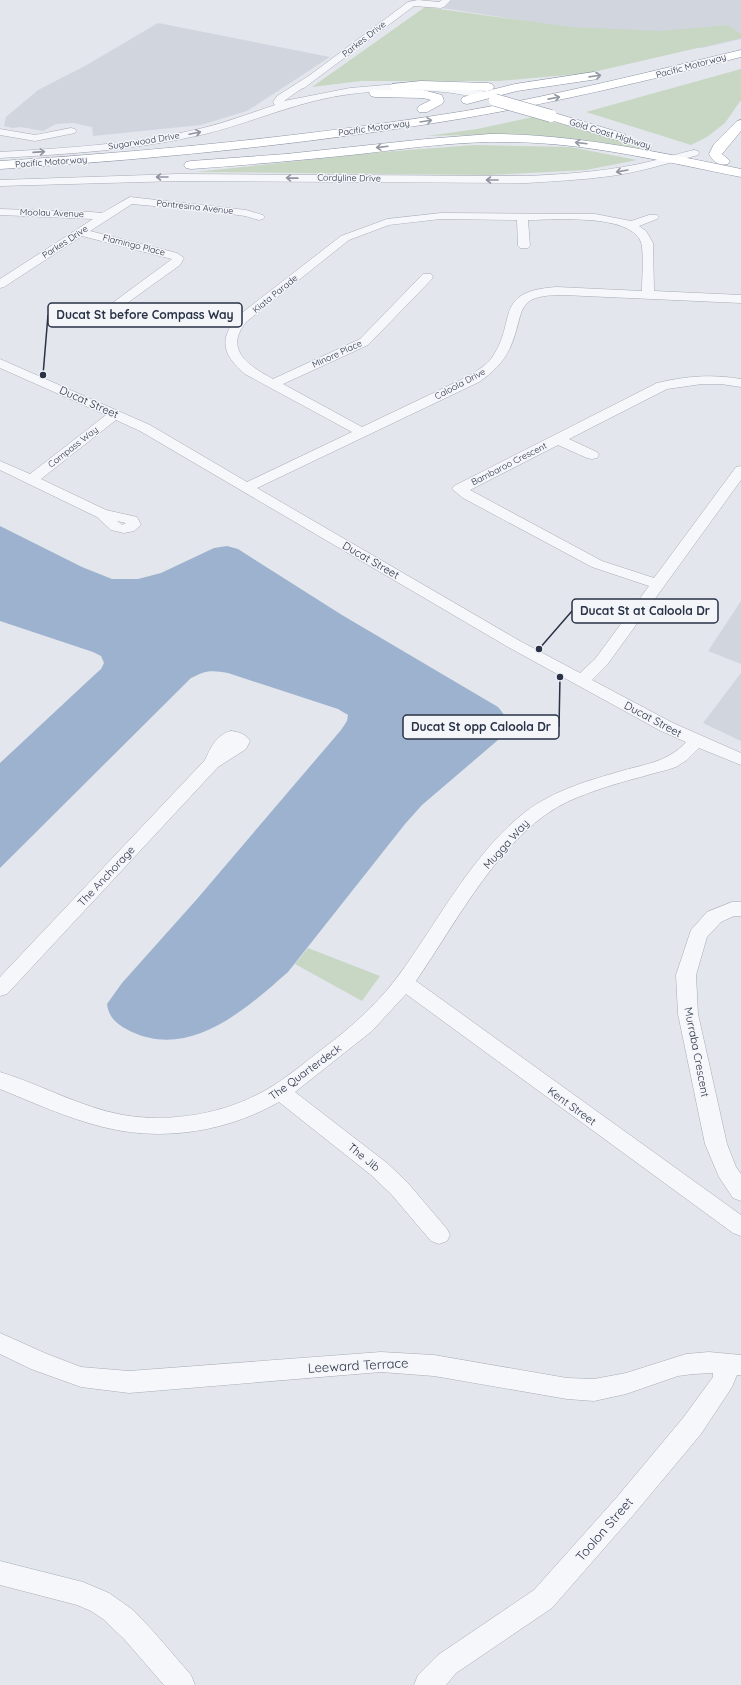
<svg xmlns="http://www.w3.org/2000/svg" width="741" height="1685" font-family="Quicksand,sans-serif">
<rect width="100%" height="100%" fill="#e3e6ec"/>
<path fill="#d1d5de" d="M445 0H741V39L702 48 435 7Z
M158 23 330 57 247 111 201 125 93 136 92 127 73 123 56 124 43 131 21 127 12 128 4 126 6 117 38 90 85 66Z
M741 601V664L708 651Z
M741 673V741L703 723Z"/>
<path fill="#c8d7c4" d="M425 7 571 27 660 31 728 25 741 34V38L589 73 500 81H361L312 87Z
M741 69V100L725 123 707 137 691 145 586 112Z
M533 117 652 147 651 150 578 139 506 134 427 136 477 129Z
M475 145 570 147 637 160 586 170 489 175 196 172 382 152Z
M308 948 380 976 362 1001 295 964Z"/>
<path fill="#9cb2ce" d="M0 526 82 567 112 579H138L161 573 214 548 227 546 238 549 342 615 498 707C510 721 509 727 498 740L422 805 405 824 288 972C246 1009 191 1059 132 1032 118 1025 109 1019 107 1004L122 983 197 899 341 730 347 721 348 715 338 709 228 673C212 670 206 670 191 678L0 868V763L89 680 101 669 104 663 101 656 93 652 0 621Z"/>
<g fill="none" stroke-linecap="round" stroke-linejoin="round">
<defs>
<path id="minor" d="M418 0 439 2 442 0H451L444 7 441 8 414 6 304 88 301 89 284 101 350 88 397 84 445 86 496 93 497 95 496 97C485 100 457 93 444 92 413 89 382 90 351 94 300 100 254 122 205 134 137 150 69 154 0 158V152C68 148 136 144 203 128 227 122 251 113 275 105L273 102 277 96 310 75 408 2Z
M71 128 75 129 76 131 75 133 35 141 0 135V129L35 135Z
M694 150 698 151 699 153 698 155C669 163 640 172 611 176 583 180 555 181 527 183L178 181 0 186V180L178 174 527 176C569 174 612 171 652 161 666 158 680 153 694 150Z
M130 197 246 210 263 215 265 217 263 219 259 220 245 216 209 211 132 204 90 231 177 253 184 258 180 265 98 324H90L88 321 172 259 82 236 4 287 0 288V279L93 219 0 215V209L91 212 102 213Z
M441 213 595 214 631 221 649 215H657L659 217 657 219 639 226 646 231 653 243 654 291 741 295V303L563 295C512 295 526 312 510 348 503 363 492 373 479 382L257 488 520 641 580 673 595 659 649 586 592 567 463 498 452 489 454 486 657 383C686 376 712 374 741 379V387L721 384H702L667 389 569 439 597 452 599 455 597 458 592 459 587 458 558 445 470 490 602 561 654 578 736 467 741 466V480L607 665 592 680 673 723 741 753V765L699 748 687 760 676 767C665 771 653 773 641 777 617 783 592 791 569 801 502 832 457 922 416 981L741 1215V1236L733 1233 406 994 372 1031 295 1092 387 1163 407 1182 447 1229 450 1235 447 1241 439 1244 431 1241 391 1194 371 1175 279 1102C226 1132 162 1142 103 1127 67 1118 34 1103 0 1089V1072C42 1085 80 1107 123 1115 171 1123 224 1114 266 1090 285 1079 303 1064 321 1050 353 1026 381 1001 404 968 440 917 471 858 519 817 547 793 583 782 618 772 644 764 667 763 686 742L661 731 508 647 140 431 116 420 41 479 106 510 137 517 141 525 134 531 124 533 111 530 97 517 0 470V461L30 474 106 415 0 368V359L150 425 247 482 352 432 245 374C223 355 218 340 238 316L341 236 387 219ZM441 219 517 220 518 246 520 248H528L530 246 528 220C553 220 630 213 641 242 644 252 642 279 642 291L557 287C493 291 517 320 493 356 487 365 478 370 469 376L362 427 283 384 368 345 431 280 433 277 431 274H423L360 339 273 379C250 366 223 351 246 322L349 240 389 225ZM117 521 126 523 122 525Z
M231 731C239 732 246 734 250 741L246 749 218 767 7 994 0 996V977L205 760C211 747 216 735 231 731Z
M732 902H741V916H734L721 922 707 937 696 975 698 1014 727 1144 736 1167 741 1174V1201L733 1198 719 1177 705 1144 678 1014 676 975 691 930 707 912Z
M0 1333 47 1354 81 1367 129 1371 381 1352 434 1355 567 1378 594 1379 626 1373 686 1354 709 1352 741 1355V1375H737L732 1387 701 1434 635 1513 552 1608 456 1673 446 1685H414L418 1675 438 1655 534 1590 617 1497 683 1418 713 1377V1373L693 1374 678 1376 626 1394 594 1401 567 1399 434 1376 381 1372 129 1393 81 1387 31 1369 0 1354Z
M0 1561 83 1582 109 1593 133 1610 153 1631 191 1675 195 1685H164L124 1639 103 1619 91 1611 77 1605 0 1585Z"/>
<path id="highway" d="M741 50V57C650 80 558 102 465 118 311 144 156 159 0 169V161C156 151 311 136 465 111 558 95 649 72 741 50Z
M594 72 598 73 600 76 598 79 517 91 467 104 463 103 461 100 463 97 515 84Z
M421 81 488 83 492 84 494 87 492 90 488 91 421 89 404 90H423L442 95 444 101 442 104 427 112H419L417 109 419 106 431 100 423 98 375 97 371 96 369 93 371 90H392L390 87 392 84Z
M551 112 625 134 626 137 625 140 620 141 547 119 545 116 547 113Z
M741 120V131L722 154 730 161 728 164C718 166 713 161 709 154L714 144 737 121Z
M490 134C575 134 658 152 741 169V177C665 162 589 143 511 142 460 141 410 148 360 154 304 160 247 165 191 169L186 168 184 165 186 162 191 161 286 154 426 139Z"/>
</defs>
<use href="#minor" stroke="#a7acb7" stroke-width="1"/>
<use href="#highway" stroke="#8992a4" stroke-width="1"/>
<use href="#minor" fill="#f6f7fa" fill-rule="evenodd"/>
<use href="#highway" fill="#fff" fill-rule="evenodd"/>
<defs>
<path id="highway-bridge" d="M495 100 551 116"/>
</defs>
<use href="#highway-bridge" stroke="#8992a4" stroke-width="13" stroke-linecap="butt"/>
<use href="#highway-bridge" stroke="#fff" stroke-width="12"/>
</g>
<defs><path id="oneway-shaft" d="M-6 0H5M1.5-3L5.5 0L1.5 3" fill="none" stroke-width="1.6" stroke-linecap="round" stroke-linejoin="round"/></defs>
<g stroke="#9498a2">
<use href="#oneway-shaft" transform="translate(595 76) rotate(-8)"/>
<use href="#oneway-shaft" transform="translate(554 98) rotate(-11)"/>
<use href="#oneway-shaft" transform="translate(426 121) rotate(-9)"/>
<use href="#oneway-shaft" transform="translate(581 143) rotate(-173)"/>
<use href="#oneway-shaft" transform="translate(382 147) rotate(173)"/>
</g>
<g stroke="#9094a0">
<use href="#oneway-shaft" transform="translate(195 133) rotate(-12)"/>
<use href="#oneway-shaft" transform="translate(39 152) rotate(-4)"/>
<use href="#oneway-shaft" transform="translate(622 171) rotate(170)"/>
<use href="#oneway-shaft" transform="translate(162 177) rotate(180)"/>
<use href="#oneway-shaft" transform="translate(292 178) rotate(-179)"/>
<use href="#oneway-shaft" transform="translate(492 180) rotate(180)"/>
</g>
<g text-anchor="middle" stroke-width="3" stroke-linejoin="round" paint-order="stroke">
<g font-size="9" fill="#293246" stroke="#f3f5f9">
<text transform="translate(364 39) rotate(-38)" y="3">Parkes Drive</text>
<text transform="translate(691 66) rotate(-15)" y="3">Pacific Motorway</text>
<text transform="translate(374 128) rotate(-8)" y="3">Pacific Motorway</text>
<text transform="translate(610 134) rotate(17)" y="3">Gold Coast Highway</text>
<text transform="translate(144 141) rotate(-9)" y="3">Sugarwood Drive</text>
<text transform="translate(51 162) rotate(-4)" y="3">Pacific Motorway</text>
<text transform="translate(349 178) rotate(1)" y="3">Cordyline Drive</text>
<text transform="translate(195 207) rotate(6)" y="3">Pontresina Avenue</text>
<text transform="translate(52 213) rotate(2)" y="3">Moolau Avenue</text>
<text transform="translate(65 242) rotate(-33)" y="3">Parkes Drive</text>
<text transform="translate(134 245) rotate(14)" y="3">Flamingo Place</text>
<text transform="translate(275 294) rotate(-39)" y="3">Kiata Parade</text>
<text transform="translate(337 354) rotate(-25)" y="3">Minore Place</text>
<text transform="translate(460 384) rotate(-28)" y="3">Caloola Drive</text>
<text transform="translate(73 447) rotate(-38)" y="3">Compass Way</text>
<text transform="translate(509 464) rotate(-27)" y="3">Bambaroo Crescent</text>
</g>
<g font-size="11" fill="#293246" stroke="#f3f5f9">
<text transform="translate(89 402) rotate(24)" y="4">Ducat Street</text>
<text transform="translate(371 560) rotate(30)" y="4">Ducat Street</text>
<text transform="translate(653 719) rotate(28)" y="4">Ducat Street</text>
<text transform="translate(506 844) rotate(-48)" y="4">Mugga Way</text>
<text transform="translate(106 876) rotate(-47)" y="4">The Anchorage</text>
<text transform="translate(697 1052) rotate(79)" y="4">Murraba Crescent</text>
<text transform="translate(305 1072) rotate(-36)" y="4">The Quarterdeck</text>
<text transform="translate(572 1106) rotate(36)" y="4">Kent Street</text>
<text transform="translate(364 1157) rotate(39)" y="4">The Jib</text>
</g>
<g font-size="13" fill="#293246" stroke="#f3f5f9">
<text transform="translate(358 1365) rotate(-3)" y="5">Leeward Terrace</text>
<text transform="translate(604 1529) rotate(-49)" y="5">Toolon Street</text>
</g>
</g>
<path fill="none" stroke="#293246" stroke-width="1.5" d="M43 375L48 315M539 649L572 611M560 677L559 727"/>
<g fill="#293246" stroke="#f3f5f9" stroke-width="1.5">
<circle cx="43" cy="375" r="4"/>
<circle cx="539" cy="649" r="4"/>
<circle cx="560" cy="677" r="4"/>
</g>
<g fill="#f3f5f9" stroke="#293246" stroke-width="1.5">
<rect x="48" y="303" width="194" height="24" rx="4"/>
<rect x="572" y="599" width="146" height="24" rx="4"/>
<rect x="403" y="715" width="156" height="24" rx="4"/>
</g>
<g font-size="12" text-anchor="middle" font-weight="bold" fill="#293246">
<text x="145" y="319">Ducat St before Compass Way</text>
<text x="645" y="615">Ducat St at Caloola Dr</text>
<text x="481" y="731">Ducat St opp Caloola Dr</text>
</g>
</svg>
